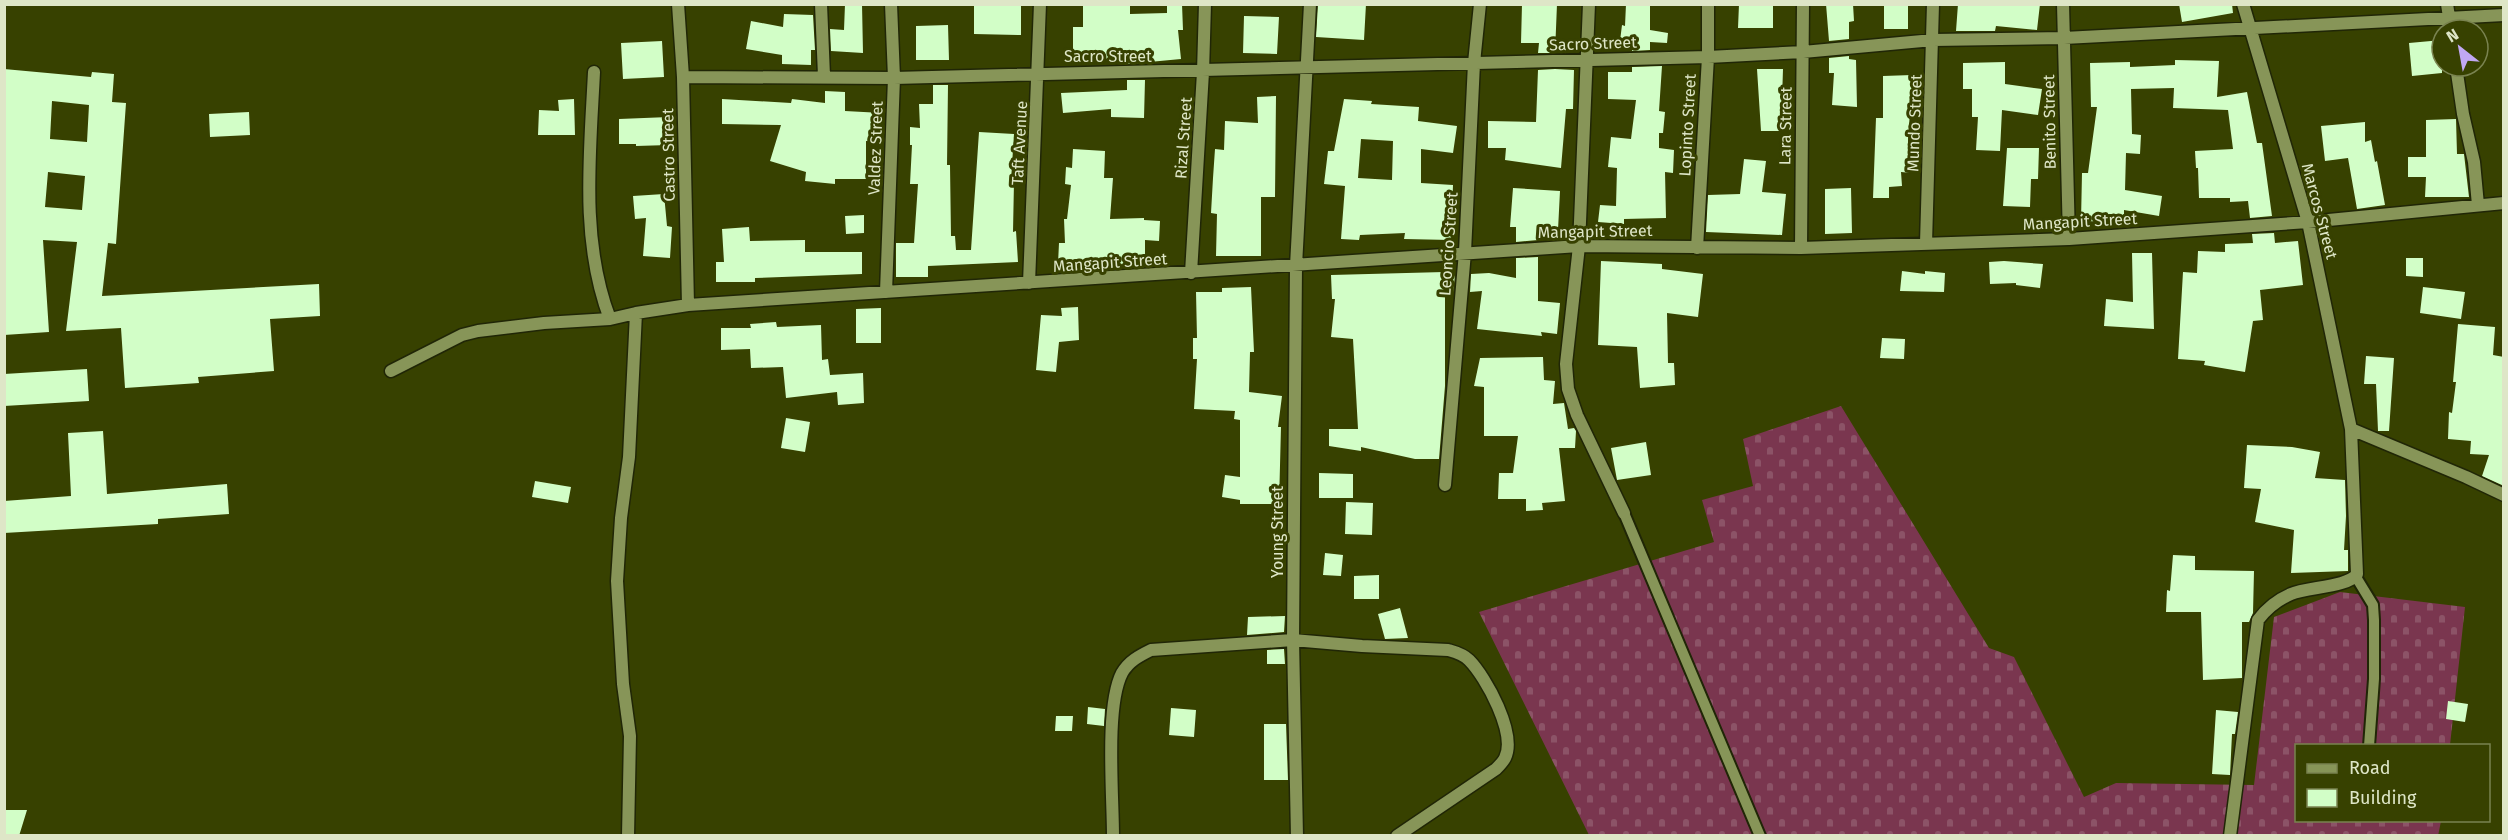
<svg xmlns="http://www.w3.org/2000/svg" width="2508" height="840" font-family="'Fira Sans',sans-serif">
<defs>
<pattern id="cemetery-stones" width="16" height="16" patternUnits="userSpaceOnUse" patternTransform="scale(1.5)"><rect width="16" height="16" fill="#7a364f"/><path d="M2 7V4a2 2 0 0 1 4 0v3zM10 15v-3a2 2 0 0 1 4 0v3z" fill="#8c5367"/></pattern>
</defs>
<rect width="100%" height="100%" fill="#374100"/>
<path fill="url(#cemetery-stones)" d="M1841 406 1989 648 2014 657 2084 797 2116 783 2254 785 2274 617 2340 592 2465 607 2450 745 2296 746V820L2441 821 2438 836 1589 835 1479 612 1714 542 1702 500 1753 486 1743 439Z"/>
<path fill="#d2fec7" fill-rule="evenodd" d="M845 4H862L863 53 831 51 830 29 844 30Z
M974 4H1021V35L974 34Z
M1083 4H1130V14L1167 13V4H1182L1183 30H1178L1181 59 1128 64V58L1098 59V56H1073V27H1083Z
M1318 4H1366L1364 40 1316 37Z
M1522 4H1557L1555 53H1538L1539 43H1521Z
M1626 4H1650V30L1668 33 1667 43 1650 42V50L1632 51V42L1620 41 1622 25 1625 26Z
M1739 4H1773V28H1738Z
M1826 4H1853L1854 21 1849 22V39L1829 41Z
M1884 4H1908V29H1884Z
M1958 4 2013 6V4H2040L2037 30 1996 26 1995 31H1956Z
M2179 4H2232L2233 13 2182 22Z
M784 14 813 15 815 50H811V65L782 64V55L746 49 751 21 783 27Z
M1244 16 1279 17 1277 54 1243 53Z
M948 25 949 60H916V26Z
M2442 40V73L2412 76 2409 43Z
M662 41 664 77 623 79 621 43Z
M1849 56V59L1856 60 1857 107 1832 105 1834 73H1829V58Z
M2175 60 2219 61 2217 97 2247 92 2257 143H2262L2272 216 2250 218 2248 201 2230 202V198H2199L2198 168H2196L2195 151 2233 149 2228 110 2173 108 2174 88 2131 89 2132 134 2141 135 2140 154 2126 153 2125 190 2162 196 2159 216 2124 210V222L2081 221 2082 173H2088L2097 107H2091L2090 63 2130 62V67L2175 65Z
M2005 62V84L2042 89 2038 115 2002 110 2000 151 1976 150 1978 117H1972V89H1963V63Z
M1662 66 1659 111 1665 112 1663 133H1659V148L1674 150 1673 173 1665 172 1666 218 1624 219V224L1598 222 1600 205 1616 206 1617 168 1608 167 1611 137 1631 139 1636 100 1608 99V72H1632V67Z
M4 69 91 77 92 72 114 74 112 102 126 103 116 244 108 243 102 296 319 284 320 316 270 319 274 371 198 377 199 383 125 388 121 328 66 331 77 242 43 240 49 332 4 335ZM52 101 89 105 87 142 50 139ZM48 172 85 176 82 210 45 207Z
M1555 69 1574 70 1573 109H1566L1561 168 1505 160 1506 148H1488V121L1536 122 1538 70Z
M1757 69H1783L1781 131H1761Z
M1912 75 1913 97H1911L1908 140V155H1913L1912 173 1901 172 1902 186 1889 187V198H1873L1876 118H1883V76Z
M1127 80H1145L1144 118 1111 117V109L1063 113 1061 93 1127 90Z
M933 85H948L947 165H950L951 236H955L956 250H971L979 132 1014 134 1011 181H1014L1013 232 1016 231 1018 262 928 266V277H896V243H914L918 184H910L912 145H910V127L920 128 919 104H933Z
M825 91 845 92V111L882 113 880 142 866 141V179H835V184L805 181 806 172 770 161 781 125 722 124V99L791 103 792 99 825 103Z
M1276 96 1275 197H1261V256H1216L1217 214 1211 213 1213 178 1215 149 1224 150 1225 121 1258 123 1257 97Z
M574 99 575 135H538L539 110 559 111 558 100Z
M1344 99 1372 101 1371 104 1419 107 1418 121 1457 126 1453 153 1421 149V183L1453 185 1451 240 1404 239 1405 233 1360 235 1359 240 1341 239 1345 186 1324 184 1328 151H1334ZM1361 139 1393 141 1392 180 1358 178Z
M249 112 250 135 210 137 209 114Z
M669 117V145L636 146V144H619V119Z
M2456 119 2457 154H2464L2469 197H2425L2426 177H2408V157H2426V120Z
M2365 122V142L2371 140 2375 162 2377 161 2385 205 2357 209 2348 158 2325 161 2321 126Z
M2007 148H2039L2038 179H2031L2030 207 2003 206Z
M1073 149 1105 151 1104 178H1113L1110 219 1144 218V220L1160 221 1159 241 1145 240V266L1106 268V265L1058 264 1059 243H1065L1064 219H1067L1071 185 1065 184 1066 167 1072 168Z
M1744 159 1766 161 1762 192 1786 194 1782 235 1706 232 1708 195 1740 194Z
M1513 188 1560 191 1558 230 1538 229V240L1516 242V227H1510Z
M1851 188 1852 233 1825 234V189Z
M664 194 667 226 672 227 670 258 643 256 646 218 635 219 633 196Z
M864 215V233L846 234 845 216Z
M749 227 750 241 805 240V252H862V274L755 278V282H716V262H724L722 229Z
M2274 233 2275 243 2298 241 2303 285 2260 290 2263 320 2253 321 2245 372 2204 365 2205 361 2178 359 2183 272 2197 273 2198 251 2225 252V244L2253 243 2252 234Z
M2132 253H2152L2154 329 2104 326 2106 299 2133 302Z
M1538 257V301L1560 303 1557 334 1541 332 1542 336 1477 329 1482 291 1470 292 1471 274 1489 273 1516 278V258Z
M2406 258H2423V277L2406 276Z
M1601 261 1662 264V269L1703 274 1698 317 1667 313 1668 363H1674L1675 385 1640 388 1637 347 1598 345Z
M2004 261 2043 264 2040 288 2016 285V283L1990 284 1989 262Z
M1902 271 1925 274V271L1945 273 1944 292 1900 291Z
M1444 272 1445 275H1455L1453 292 1445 293V386L1439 459H1415L1361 447V451L1329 446V429H1358L1353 339 1331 337 1335 299H1332L1331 275Z
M1251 287 1254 352H1250L1249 392 1282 396 1278 427H1281L1279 504H1240V500L1222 497 1225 475 1240 477V420L1234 419 1235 411 1194 409 1197 359H1193V338H1197L1196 292H1222V288Z
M2423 287 2465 292 2461 319 2420 313Z
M1078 307 1079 340 1059 342 1056 372 1036 370 1041 315 1062 316 1061 308Z
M881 308V343H856V309Z
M776 322 777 327 821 325 822 360 828 359 830 375 863 373 864 403 838 405 837 392 786 398 783 367 751 368 750 349 721 350V328H751L750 324Z
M2458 324 2495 327 2493 355 2504 357V486L2482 476 2489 455 2470 454 2471 441 2448 439 2449 412 2452 413 2456 382H2453Z
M1882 338 1905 339 1904 359 1880 358Z
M2366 356 2394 358 2389 431H2378L2376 384H2364Z
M1543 357 1544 380 1555 381 1553 404 1564 403 1568 429 1574 428 1576 431 1575 448H1559L1565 501 1542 503 1543 510 1526 511V499H1498L1499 473H1513L1518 436H1484V387L1474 386 1480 358Z
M87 369 89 401 4 406V374Z
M786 418 810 422 805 452 781 448Z
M103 431 107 494 227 484 229 514 158 519V524L4 533V501L71 496 68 433Z
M1646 442 1651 475 1617 480 1611 448Z
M2247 445 2292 447 2320 452 2315 478 2345 480 2346 516 2344 550H2348V571L2291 573 2294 530 2255 522 2261 489 2244 488Z
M1319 473 1353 474V498H1319Z
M535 481 571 487 568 503 532 497Z
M1346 502 1373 503 1372 535 1345 534Z
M1325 553 1343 555 1341 576 1323 575Z
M2173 555 2195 556V570L2254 571 2253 613 2249 622H2242V678L2203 680 2201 612H2166L2167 590 2170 591Z
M1379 575V599H1354V576Z
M1400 608 1408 638 1385 639 1378 614Z
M1285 616 1284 632 1247 635 1248 617Z
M1284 649 1285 664H1267V650Z
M2448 701 2468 704 2465 722 2446 719Z
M1088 707 1105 709 1104 726 1087 724Z
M1171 708 1196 710 1194 737 1169 735Z
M2216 710 2238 712 2235 734H2232L2230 775 2212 774Z
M1056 716H1073L1072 731H1055Z
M1264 724H1286L1288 780H1264Z
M4 810H27L19 836H4Z"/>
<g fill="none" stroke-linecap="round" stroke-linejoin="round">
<defs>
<path id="service" d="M1624 513 1760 836
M2356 577 2373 605 2374 620V679L2369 746"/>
<path id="minor" d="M678 4 683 77 688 305
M821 4 824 76
M1310 4 1296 266 1293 640 1362 646 1448 650C1455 652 1463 654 1469 660 1486 677 1517 734 1505 758 1503 762 1499 766 1496 769L1397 836
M1589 4 1579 246 1566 364 1568 389 1577 415 1624 513
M2063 4 2069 239
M2447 4 2451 30
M2456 66 2463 114 2474 162 2478 205
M594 72C590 154 580 241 610 319
M683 77 894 78 1708 57 1803 52 1933 40 2064 38 2504 15
M1926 243 1933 4
M1697 248 1708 57V4
M1801 248 1803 4
M1191 273 1203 72 1205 4
M1029 283 1040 4
M886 292 894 78 891 4
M391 371 462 335 478 331 544 323 610 319 636 313
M2351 429 2466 477 2504 495
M1445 485 1465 252 1474 63 1480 4
M628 836 630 736 623 684 617 581 621 518 629 457 636 313 688 305 1579 246 1801 248 2069 239 2308 222 2504 203
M1113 836C1113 795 1105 706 1122 673 1129 661 1139 656 1151 650L1293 640 1297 836
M2230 836 2258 620C2267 608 2277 600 2291 594 2307 587 2349 587 2357 574L2351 429 2308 222 2243 4"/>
</defs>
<use href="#service" stroke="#202606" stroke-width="14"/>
<use href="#minor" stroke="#202606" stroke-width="15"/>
<use href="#service" stroke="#879558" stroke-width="10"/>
<use href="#minor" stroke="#879558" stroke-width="12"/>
</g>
<g text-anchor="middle" stroke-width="6" stroke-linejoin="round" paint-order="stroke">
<g font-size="16" fill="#dee6c7" stroke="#374100">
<text transform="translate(1593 43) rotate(-2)" y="6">Sacro Street</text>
<text x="1108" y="62">Sacro Street</text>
<text transform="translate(2049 122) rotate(-91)" y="6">Benito Street</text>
<text transform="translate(1914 123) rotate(-88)" y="6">Mundo Street</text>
<text transform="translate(1687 125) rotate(-87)" y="6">Lopinto Street</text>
<text transform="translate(1785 126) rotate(-89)" y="6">Lara Street</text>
<text transform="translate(1183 138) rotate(-86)" y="6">Rizal Street</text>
<text transform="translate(1019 143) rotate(-87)" y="6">Taft Avenue</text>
<text transform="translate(875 148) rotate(-88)" y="6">Valdez Street</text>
<text transform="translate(668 155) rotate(-91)" y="6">Castro Street</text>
<text transform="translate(2320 211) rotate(75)" y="6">Marcos Street</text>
<text transform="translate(2080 221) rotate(-3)" y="6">Mangapit Street</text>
<text transform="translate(1595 231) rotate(-1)" y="6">Mangapit Street</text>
<text transform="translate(1448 244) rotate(-86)" y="6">Leoncio Street</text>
<text transform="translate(1110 262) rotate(-4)" y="6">Mangapit Street</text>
<text transform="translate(1277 532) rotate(-90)" y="6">Young Street</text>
</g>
</g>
<rect width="2508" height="840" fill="none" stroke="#dee6c7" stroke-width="12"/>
<rect x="2295" y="744" width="195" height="78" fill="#374100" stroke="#7a8350" stroke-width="1.5"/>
<rect x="2307" y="764" width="30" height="9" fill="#879558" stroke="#7a8350" stroke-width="1.5"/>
<text x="2349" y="774" font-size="18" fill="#dee6c7">Road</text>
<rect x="2307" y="789" width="30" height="18" fill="#d2fec7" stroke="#7a8350" stroke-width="1.5"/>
<text x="2349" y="804" font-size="18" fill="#dee6c7">Building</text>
<g transform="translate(2460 48) rotate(329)"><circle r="28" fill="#374100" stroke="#7a8350" stroke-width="1.5"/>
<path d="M0-4.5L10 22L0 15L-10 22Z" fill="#c1a8f3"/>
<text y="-9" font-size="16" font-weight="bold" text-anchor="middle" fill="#dee6c7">N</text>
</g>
</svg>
